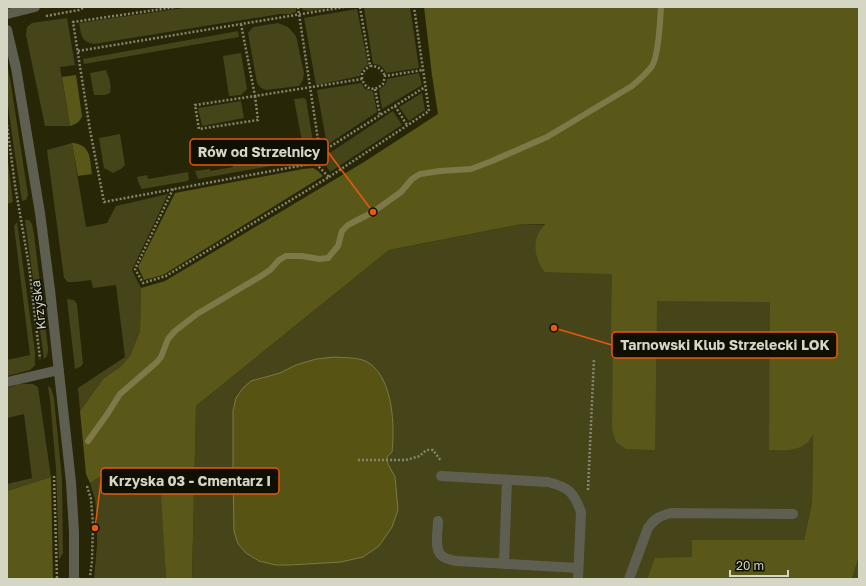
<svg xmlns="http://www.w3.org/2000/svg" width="866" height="586" font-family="'Golos Text',sans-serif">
<rect width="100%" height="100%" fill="#272607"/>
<path fill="#464419" d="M190 7H296V12L290 14H280L94 44C81 42 81 34 79 23Z
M302 7H332L310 11 302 10Z
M371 7H410L419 68 386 73C384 68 380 64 373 64L364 8Z
M357 9 368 65C363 68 361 71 360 76L316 85 304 18Z
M67 18 75 65 60 67 70 126H45L26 35 27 27 32 23Z
M278 23 288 27 296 36 304 73 303 80 299 86 266 90 261 88 257 83 248 33 253 27Z
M238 31 239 37 84 64 83 59Z
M241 53 247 89 241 95 229 96 223 56Z
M7 65 10 78 28 195 26 200 22 201 14 149 7 98Z
M106 70C109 78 112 84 110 93L105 95H94L90 73Z
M419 73 422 85 382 109 379 90C383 87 387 84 387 79Z
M361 83 365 89 373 91 377 112 327 145 317 90Z
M422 93 425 110 409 121 399 107Z
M303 98 306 99 314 148C312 154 310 157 304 160L198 179 195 171 210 169V171L233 167V165L278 157V156L285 154V155L304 152 294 99Z
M241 101 244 118 202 126 198 108Z
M393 111 402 125 330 172 323 161 328 154Z
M120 134 125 165 121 169 113 173 104 168 99 138Z
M72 143 86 227 107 223 116 206 168 194 132 270 141 288 140 331 130 356 120 367 103 379 80 411 78 388 125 357 116 285 93 288 91 280 75 282H68L64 278 47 150Z
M7 154 13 202 7 204Z
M188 172 189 179 188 181 142 189 139 184 137 177 147 175 148 179Z
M25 220H29L32 224 34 234 48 348C48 353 48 356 44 359Z
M17 222 35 352V365L30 370 7 376V360L30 355 14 226Z
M522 224 816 231 812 503 804 540H692V558H656L647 579H192L196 406 389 250Z
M67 299 74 300 77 304 83 364 80 367 75 369Z
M20 384H33L38 387 51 477 7 491V484L32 478 24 414 7 418V388Z
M48 386 51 388 54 398 62 479 63 553 59 560 56 469 50 400Z
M108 473H146L161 476 166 579H103L94 578 97 545V521L95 499 90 483 96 479Z
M859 556V579H852Z"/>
<path fill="#5a5819" d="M424 7H859V556L852 579H647L655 558 692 557V540H804L812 503 813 435C811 437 809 441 807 443 796 452 782 450 769 450L770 302 657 301 655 450 626 449 616 442 612 429 613 340 611 339 612 274 545 272C536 261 532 245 539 232 541 229 544 227 545 224H522L389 250 196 406 192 579H166L160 476 146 473H108L96 479 90 483 86 474 80 411 103 379 120 367 130 356 140 331 141 288 165 281 364 162 438 114 432 75Z
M76 75 82 116C80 122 76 124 70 126L62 77Z
M72 143C91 144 90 159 92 174L78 176Z
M313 168 318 171 323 176 163 275 144 280 138 267 175 193 303 169Z
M51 477 53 579H7V491Z"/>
<path fill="#565313" stroke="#7c7a48" d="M335 357C345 358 361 357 369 363 393 379 395 426 392 452L387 457 388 464 395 477 398 510 392 527 379 546 363 557 341 562 290 565H276L259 561 246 553 238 544 234 531 233 473V411L236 398 243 388 251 381 280 373 296 365 316 359Z"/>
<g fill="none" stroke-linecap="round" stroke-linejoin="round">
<path stroke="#7c7a48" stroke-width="6" d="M88 441 108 413 120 394 157 362 161 357 168 339 175 331 197 314 261 276 270 270 279 260 286 256H302L319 259 328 258 338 246 342 231 348 225 373 212 401 192 412 179 420 174 440 171 471 169 492 161 547 137 632 86C639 80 647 73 652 66 659 55 660 21 661 7"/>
<path stroke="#86866e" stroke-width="2.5" stroke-dasharray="2 2" stroke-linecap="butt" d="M298 7 320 153 315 163
M360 7 370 66C378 66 382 69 385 76
M46 16 79 10 85 7
M241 24 255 96 362 79C366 90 374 92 383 84L385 76 423 70
M78 51 344 7
M362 79V73L367 68 370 66
M375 89 380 115
M255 96 258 120 199 129 195 105Z
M395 106 407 125
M7 125 15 185 29 266 40 359
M320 153 425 87
M329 177 429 111 414 7
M173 189 135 269 143 283 166 276 329 177 315 163 104 202 90 130 73 22 176 7
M358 460H406L420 456 424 452 427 450H433L441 461
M54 476 57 579
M87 486 91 499 93 524 92 561 90 577
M588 490 594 358"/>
<path stroke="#5f5f51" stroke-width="10" d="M7 14 35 7
M7 30 16 68 40 213 50 290 71 482 74 532V579
M7 382 59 370
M441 476 548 482C568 487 574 492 581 512L578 579
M438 521C438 530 434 548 441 555 445 559 451 560 456 561L578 568
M504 564 507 480
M629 579 648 528C655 518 660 516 671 513L793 514"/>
</g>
<g text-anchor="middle" stroke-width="3" stroke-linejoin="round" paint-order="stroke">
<g font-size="13" fill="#d6d6c4" stroke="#0f0f04">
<text transform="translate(38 305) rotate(-97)" y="5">Krzyska</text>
</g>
</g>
<path fill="none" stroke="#e8590c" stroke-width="1.5" d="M373 212L328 152M554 328L612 345M95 528L101 481"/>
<g fill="#e8590c" stroke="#0f0f04" stroke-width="1.5">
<circle cx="373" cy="212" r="4"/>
<circle cx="554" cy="328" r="4"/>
<circle cx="95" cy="528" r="4"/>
</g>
<g fill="#0f0f04" stroke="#e8590c" stroke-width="1.5">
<rect x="190" y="139" width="138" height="26" rx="4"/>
<rect x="612" y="332" width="225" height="26" rx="4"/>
<rect x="101" y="468" width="178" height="26" rx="4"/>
</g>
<g font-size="14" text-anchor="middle" font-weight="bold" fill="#d6d6c4">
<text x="259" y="157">Rów od Strzelnicy</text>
<text x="725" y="350">Tarnowski Klub Strzelecki LOK</text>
<text x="190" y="486">Krzyska 03 - Cmentarz I</text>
</g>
<rect width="866" height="586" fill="none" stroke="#d6d6c4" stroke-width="16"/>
<path d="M730 570v6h58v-6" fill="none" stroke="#d6d6c4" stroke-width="2"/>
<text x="736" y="570" font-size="12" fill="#d6d6c4" stroke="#0f0f04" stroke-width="3" paint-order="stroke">20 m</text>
</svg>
